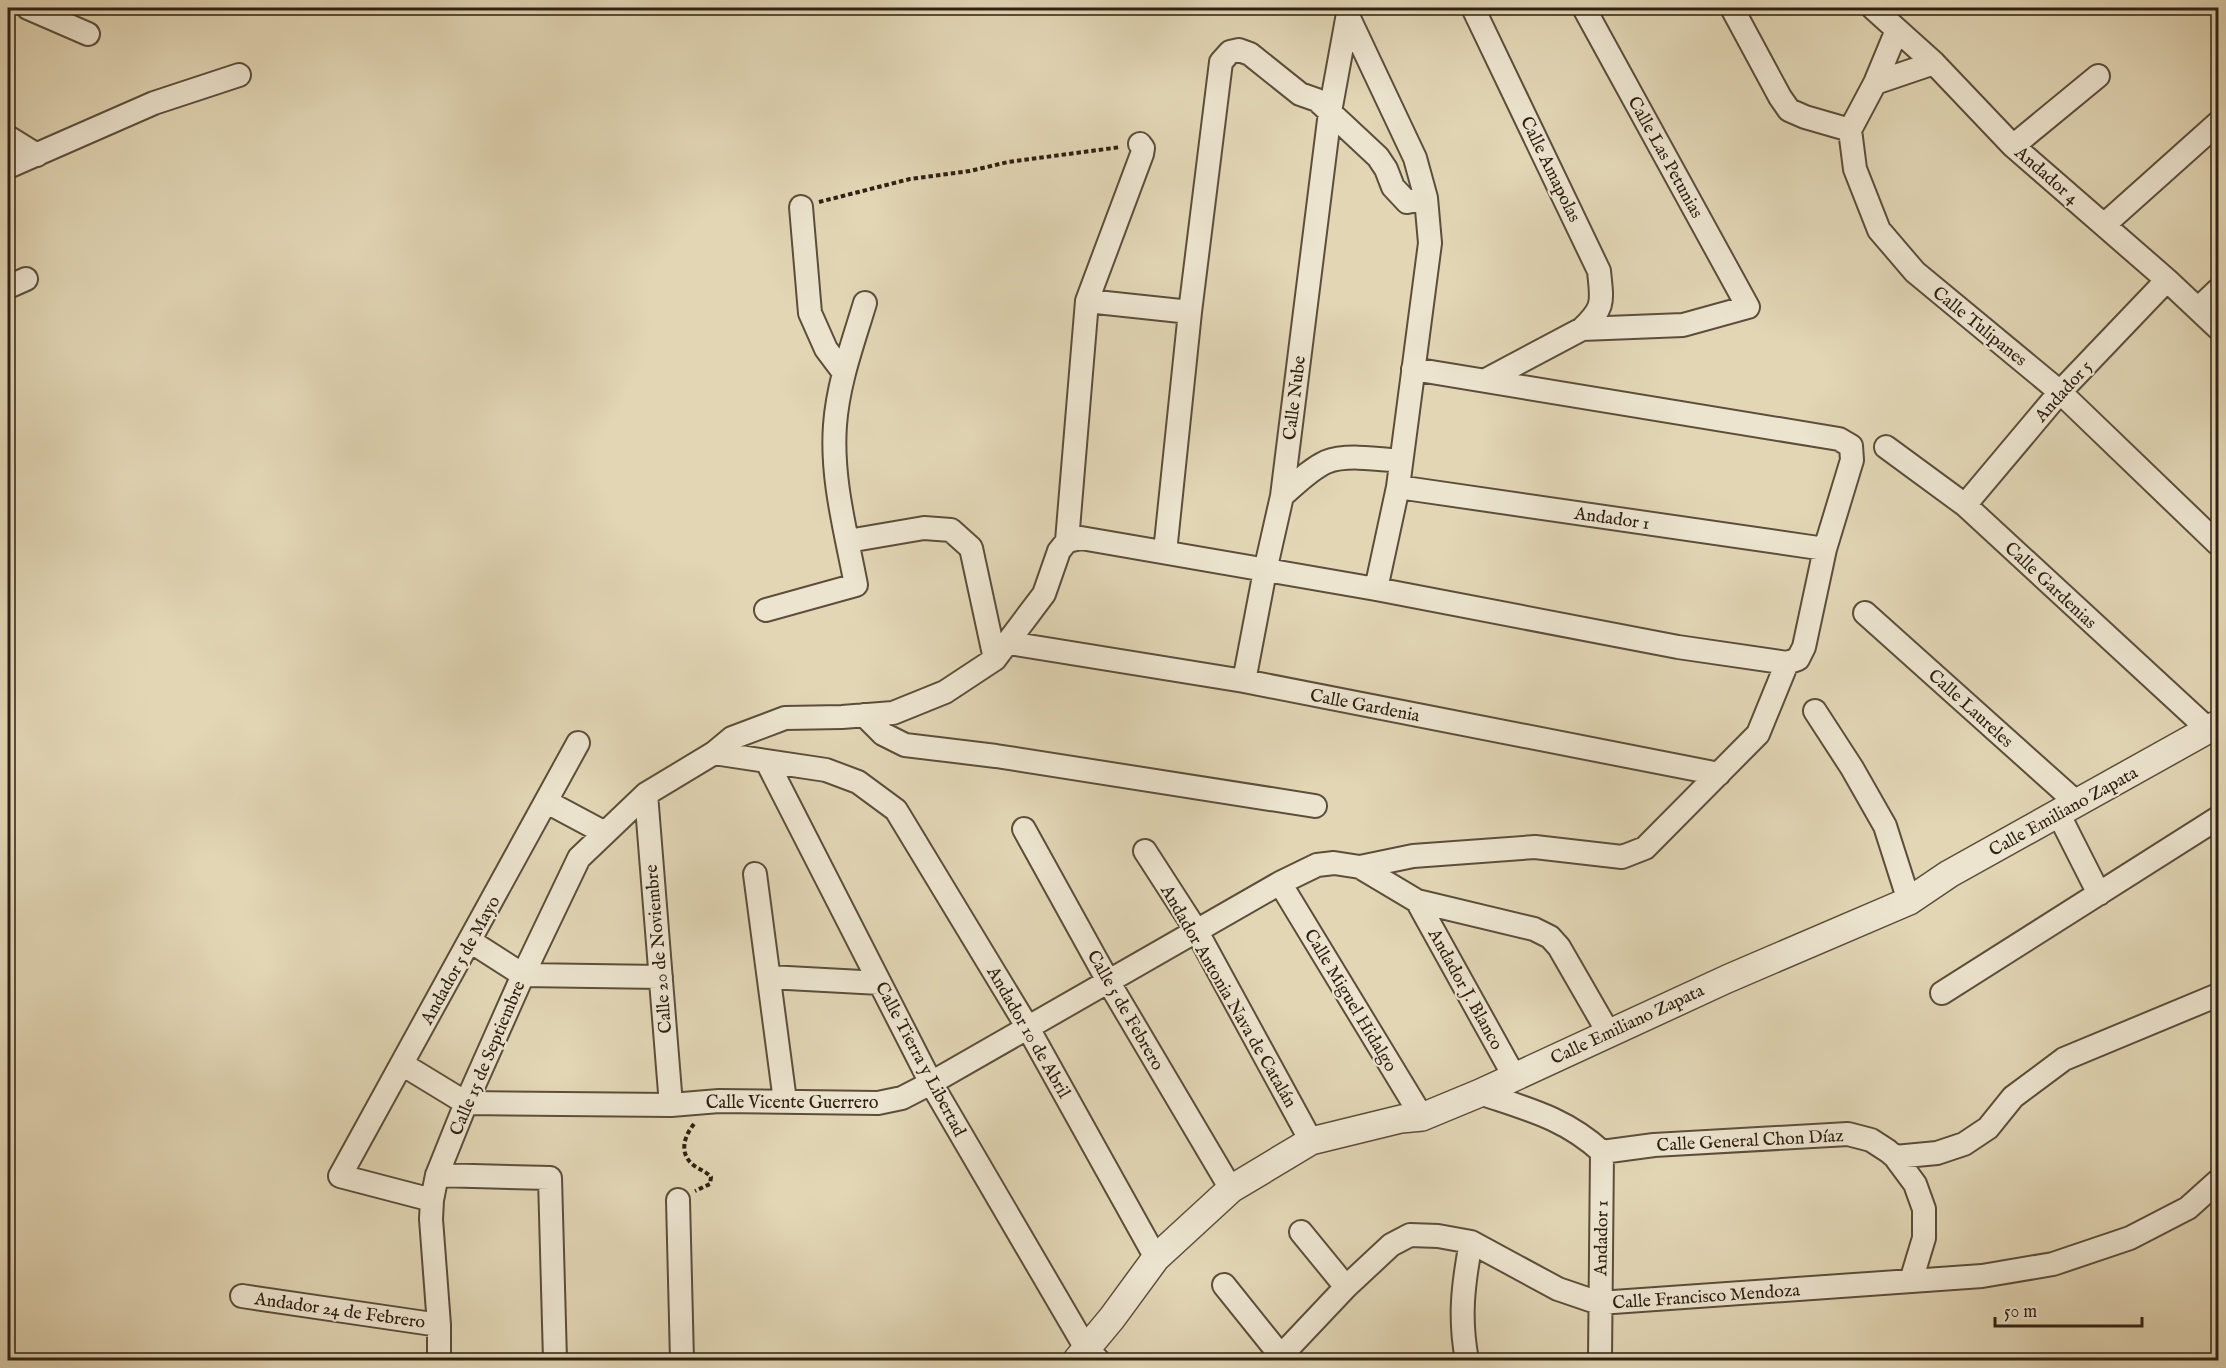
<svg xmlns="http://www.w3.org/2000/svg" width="2226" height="1368" font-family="'IM FELL English',serif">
<rect width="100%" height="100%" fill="#e2d6b5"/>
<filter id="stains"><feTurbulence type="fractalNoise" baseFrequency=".00333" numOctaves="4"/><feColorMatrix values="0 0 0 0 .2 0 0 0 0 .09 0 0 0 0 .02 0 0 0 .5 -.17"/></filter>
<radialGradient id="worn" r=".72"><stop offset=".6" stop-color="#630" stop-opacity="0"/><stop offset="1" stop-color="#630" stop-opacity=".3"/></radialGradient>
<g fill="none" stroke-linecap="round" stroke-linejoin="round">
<defs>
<path id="minor" d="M28 8 88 34
M1473 8 1599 271C1602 302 1605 307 1582 329
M1732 8 1780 97 1789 110 1805 117 1850 130 1855 169 1879 230 1915 272 2060 392 2218 544
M1873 8 1934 63 2013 146 2167 280 2218 328
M1348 16 1415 158 1426 198 1430 243 1398 487 1376 589
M1875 83 1934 63
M1850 130 1875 83 1897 30
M8 137 37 155
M2013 146 2098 76
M8 167 154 103 239 75
M801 207 810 313 826 349 844 373
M2104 225 2218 123
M8 287 26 279
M1087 301 1190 312
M2198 309 2218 290
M1486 380 1582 329 1683 325 1748 307 1584 8
M1886 447 1965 505 2209 730
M1398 487 1825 549
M1282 496C1296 484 1309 470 1326 462 1345 454 1380 459 1401 461
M1965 505 2060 392 2167 280
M848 541 924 528 951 530 971 548 995 659
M1067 541 1081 538 1376 589 1678 647 1787 663 1798 659 1804 647 1825 549 1852 460 1851 446 1839 439 1413 369
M1165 552 1190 312 1221 62 1230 52 1239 50 1250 54 1300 94 1317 100 1378 157 1386 169 1393 187 1407 202 1426 198
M766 610 856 585C846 532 831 479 835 425 838 383 853 343 865 303
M1865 613 2077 803
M1009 643 1244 681 1719 774
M1244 681 1265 571 1282 496 1330 112 1349 8
M1815 711 1852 768 1885 826 1909 901
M864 715 883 734 905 745 996 756 1315 806
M714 753 826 770 858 782 896 810 1028 1028 1156 1258
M767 762 931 1083 1087 1350 1098 1360
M646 794 671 1105
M547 802 605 833
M2058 813 2099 894
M1024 829 1108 981 1231 1189
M1145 851 1196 930 1311 1141
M1360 867 1413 856 1535 847 1622 857 1645 848 1758 734 1787 663
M755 874 785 1101
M1280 883 1422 1117
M1417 901 1514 1076
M470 941 523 975 661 977
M769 977 880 983
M1942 993 2218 818
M402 1064 466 1103 671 1105 719 1101 878 1103 902 1098 931 1083 1280 883 1317 865 1334 863 1360 867 1417 901 1534 929 1550 937 1559 947 1608 1032
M1480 1093C1527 1109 1565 1118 1602 1152L1654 1145 1848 1134 1871 1140 1888 1151 1895 1157 1915 1184 1924 1209V1238L1911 1281
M1895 1157 1937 1153 1964 1144 1988 1128 2013 1097 2064 1059 2218 995
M437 1175 550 1178 555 1360
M432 1200 340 1176 578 743
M678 1200 682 1360
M1301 1232 1346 1287
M1224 1285 1281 1356
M242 1296 439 1325
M439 1360V1325L431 1219 432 1200 437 1175 466 1103 523 975 579 858 646 794 714 753 732 738 785 718 842 717 893 713 945 692 995 659 1044 594 1059 551 1067 541 1087 301 1142 154 1143 148 1140 144
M1277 1360 1346 1287 1391 1245 1410 1235 1438 1236 1471 1242 1558 1289 1599 1303 1982 1276 2053 1264 2130 1238 2188 1208 2218 1181
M1467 1360C1459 1318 1463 1285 1471 1242
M1600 1360 1602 1152"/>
<path id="tertiary" d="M1077 1360 1112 1318 1156 1258 1231 1189 1311 1141 1401 1119 1422 1117 1480 1093 1727 979 1909 901 1949 874 2218 724"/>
</defs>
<use href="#minor" stroke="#5c4e3b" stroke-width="26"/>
<use href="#tertiary" stroke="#5c4e3b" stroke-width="30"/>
<path stroke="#2f2012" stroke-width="4" stroke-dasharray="4.5 3" stroke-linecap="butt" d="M819 202 910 179 970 171 1008 162 1121 147
M694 1124C685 1135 679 1151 691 1163 697 1169 706 1171 711 1177L710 1184 695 1191"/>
<use href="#minor" stroke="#ece4cf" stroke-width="22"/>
<use href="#tertiary" stroke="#ece4cf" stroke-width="27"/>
</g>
<g text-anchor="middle" stroke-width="4.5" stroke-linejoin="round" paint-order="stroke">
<g font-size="18" fill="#2f2012" stroke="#ece4cf">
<text transform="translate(1666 157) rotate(61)" y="6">Calle Las Petunias</text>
<text transform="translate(1551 169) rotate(64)" y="6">Calle Amapolas</text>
<text transform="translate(2047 175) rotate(41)" y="6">Andador 4</text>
<text transform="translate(1980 326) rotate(39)" y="6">Calle Tulipanes</text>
<text transform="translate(2063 391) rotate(-48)" y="6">Andador 5</text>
<text transform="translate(1294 398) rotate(-83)" y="6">Calle Nube</text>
<text transform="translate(1612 518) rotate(8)" y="6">Andador 1</text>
<text transform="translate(2051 585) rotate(43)" y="6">Calle Gardenias</text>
<text transform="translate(1365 705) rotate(11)" y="6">Calle Gardenia</text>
<text transform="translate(1971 708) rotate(42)" y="6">Calle Laureles</text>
<text transform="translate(2063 811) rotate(-29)" y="6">Calle Emiliano Zapata</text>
<text transform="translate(658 949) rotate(-95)" y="6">Calle 20 de Noviembre</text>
<text transform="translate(460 960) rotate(-61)" y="6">Andador 5 de Mayo</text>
<text transform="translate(1466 989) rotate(61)" y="6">Andador J. Blanco</text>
<text transform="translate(1229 996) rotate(60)" y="6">Andador Antonia Nava de Catalán</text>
<text transform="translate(1351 1000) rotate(59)" y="6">Calle Miguel Hidalgo</text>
<text transform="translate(1126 1010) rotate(60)" y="6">Calle 5 de Febrero</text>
<text transform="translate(1627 1024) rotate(-25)" y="6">Calle Emiliano Zapata</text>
<text transform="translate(1029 1032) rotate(60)" y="6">Andador 10 de Abril</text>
<text transform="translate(487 1058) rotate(-67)" y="6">Calle 15 de Septiembre</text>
<text transform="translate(921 1059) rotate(62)" y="6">Calle Tierra y Libertad</text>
<text x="792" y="1108">Calle Vicente Guerrero</text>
<text transform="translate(1750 1140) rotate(-3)" y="6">Calle General Chon Díaz</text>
<text transform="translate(1601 1238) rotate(-89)" y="6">Andador 1</text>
<text transform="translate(1706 1296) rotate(-4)" y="6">Calle Francisco Mendoza</text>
<text transform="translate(340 1310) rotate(8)" y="6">Andador 24 de Febrero</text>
</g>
</g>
<rect width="2226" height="1368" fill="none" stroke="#e2d6b5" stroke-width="30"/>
<rect x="9" y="9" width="2208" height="1350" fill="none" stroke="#2f2012" stroke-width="3"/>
<rect x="15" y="15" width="2196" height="1338" fill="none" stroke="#2f2012" stroke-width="1.5"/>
<path d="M1995 1317v9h147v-9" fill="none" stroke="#2f2012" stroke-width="3"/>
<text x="2004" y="1317" font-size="18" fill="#2f2012" stroke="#ece4cf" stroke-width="4.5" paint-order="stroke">50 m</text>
<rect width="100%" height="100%" filter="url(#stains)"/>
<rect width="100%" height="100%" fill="url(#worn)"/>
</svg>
